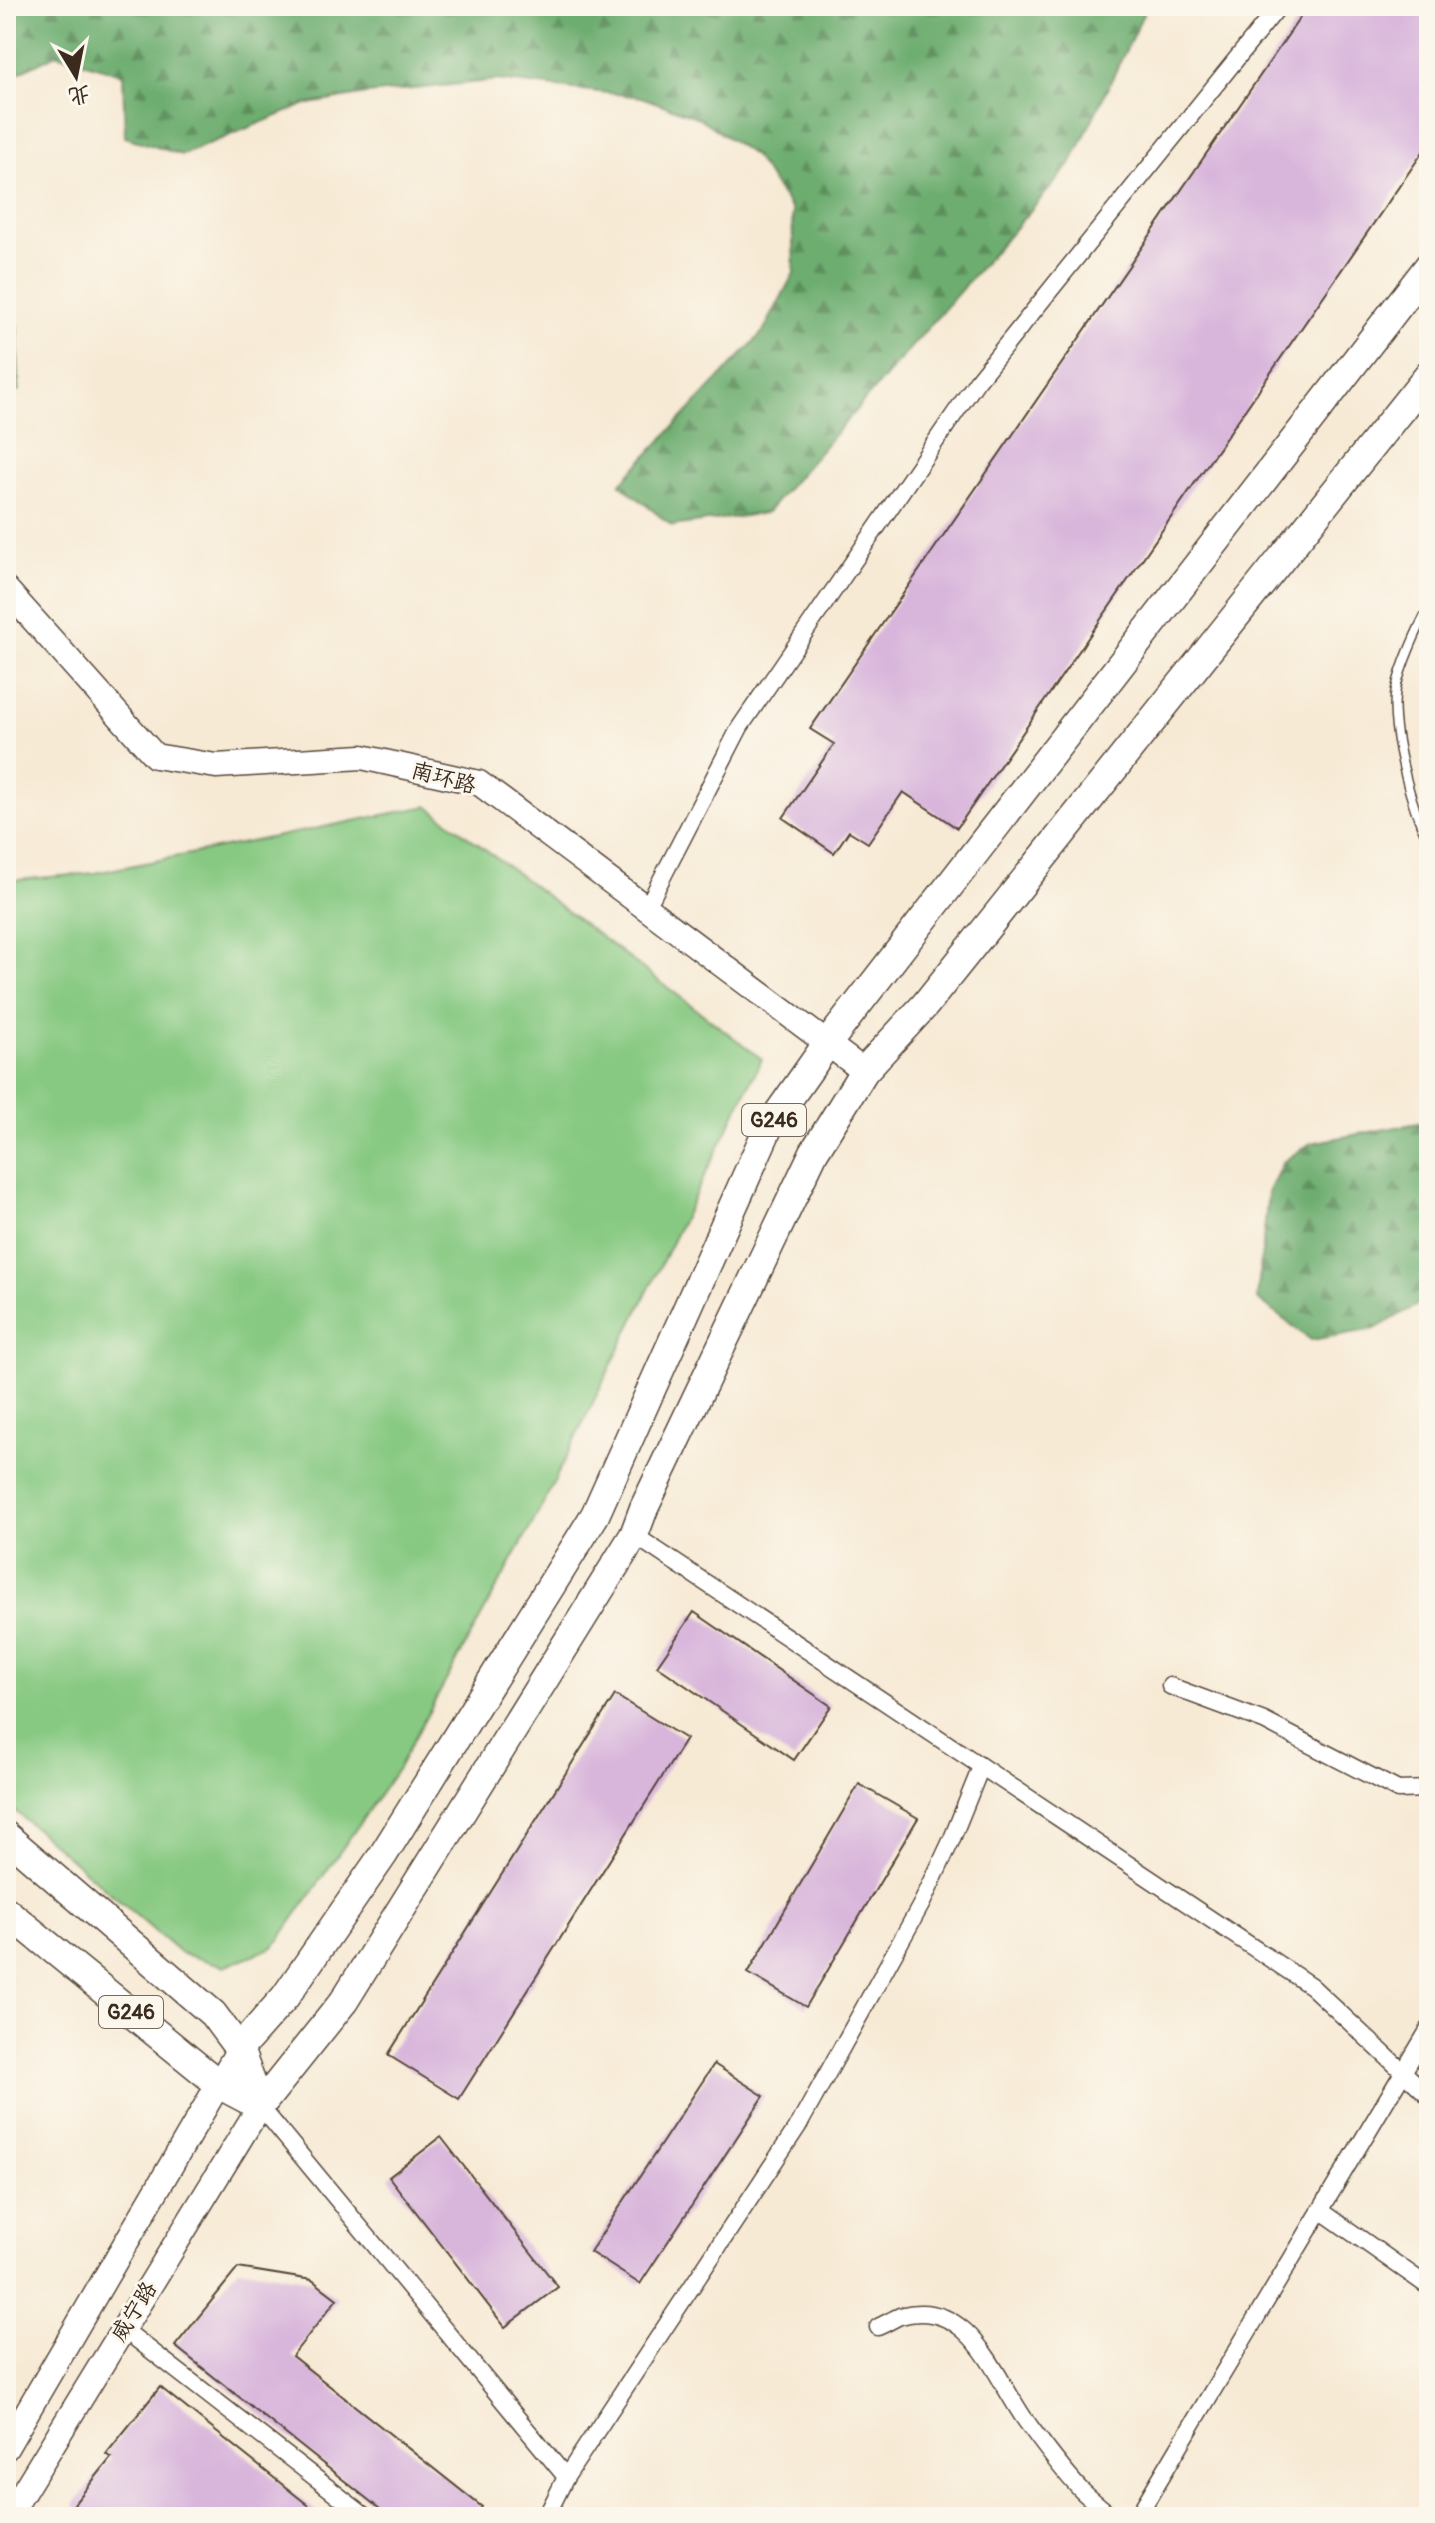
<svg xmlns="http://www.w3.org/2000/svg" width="1435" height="2523" font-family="Pangolin,'LXGW WenKai TC',sans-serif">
<defs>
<pattern id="forest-firs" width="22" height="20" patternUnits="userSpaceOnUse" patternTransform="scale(2)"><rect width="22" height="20" fill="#6dad70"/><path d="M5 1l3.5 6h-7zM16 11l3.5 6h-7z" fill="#5b8d5b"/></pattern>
</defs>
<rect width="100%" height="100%" fill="#fbf7ec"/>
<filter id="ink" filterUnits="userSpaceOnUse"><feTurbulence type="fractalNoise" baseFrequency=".0125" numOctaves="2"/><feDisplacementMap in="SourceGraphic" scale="16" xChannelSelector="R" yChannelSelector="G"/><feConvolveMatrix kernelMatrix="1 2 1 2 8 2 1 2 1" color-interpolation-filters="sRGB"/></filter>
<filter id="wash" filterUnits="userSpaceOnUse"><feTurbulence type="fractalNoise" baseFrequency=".006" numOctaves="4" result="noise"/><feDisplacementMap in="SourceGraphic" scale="32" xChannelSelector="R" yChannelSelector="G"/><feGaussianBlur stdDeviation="1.8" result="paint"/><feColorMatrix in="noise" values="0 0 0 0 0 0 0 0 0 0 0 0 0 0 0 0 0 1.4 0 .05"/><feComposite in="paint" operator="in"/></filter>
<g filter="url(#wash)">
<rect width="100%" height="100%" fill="#f7ead5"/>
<path fill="url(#forest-firs)" stroke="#546c47" stroke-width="2" d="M6 6H1147L1071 164 766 513 672 526 620 484 763 332 794 273 792 210 754 156 699 118 641 97 498 80 366 94 304 105 182 155 125 137 123 74 56 54 6 79Z
M6 297 17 327 19 391H6Z
M1429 1121V1298L1375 1329 1311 1340 1257 1299 1268 1193 1283 1162 1311 1143Z"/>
<path fill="#87c982" stroke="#617a50" stroke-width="2" d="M428 806 762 1059 542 1506 398 1768 274 1947 225 1966 180 1953 6 1803V881L95 873Z"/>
<g id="blocks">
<path fill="#d8b5db" d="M1308 6H1429V143L957 828 903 792 868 843 849 831 834 853 783 818 834 744 810 729Z
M694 1612 831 1706 794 1760 657 1666Z
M615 1695 686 1739 459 2099 388 2055Z
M859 1784 918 1818 806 2007 748 1973Z
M714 2064 764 2096 640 2284 590 2252Z
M441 2137 558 2287 505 2327 389 2177Z
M238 2268 312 2280 337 2299 292 2356 482 2507 474 2517H390L175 2346Z
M160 2387 323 2517H79L74 2504 111 2458 106 2454Z"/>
</g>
</g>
<g filter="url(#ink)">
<use href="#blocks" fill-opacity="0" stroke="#574739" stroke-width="2"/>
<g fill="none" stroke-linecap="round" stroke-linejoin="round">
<defs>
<path id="service" d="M1429 608C1417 629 1401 666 1396 689 1389 725 1411 809 1429 841"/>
<path id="minor" d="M646 909 740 727 977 381 1279 6
M634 1535 1311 1986 1429 2096
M1170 1686 1264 1721 1398 1790 1429 1789
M260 2106 566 2477
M1320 2210 1429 2287
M878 2327C885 2324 893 2319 900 2316 970 2296 995 2378 1026 2421 1043 2444 1061 2469 1080 2489 1090 2499 1102 2508 1113 2517
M122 2328 366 2517
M546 2517 566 2477 800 2123 922 1903 951 1841 981 1767
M1137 2517 1429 2029"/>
<path id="secondary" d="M6 589 155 756 216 766 362 757 479 783 864 1071
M6 2448 239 2049
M8 2517 260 2106"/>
<path id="trunk" d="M6 1836 213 2014 239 2049 260 2106
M6 1911 220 2085 260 2106
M239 2049 285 1997 383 1855 595 1515 768 1128 827 1044 1429 266
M260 2106 344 2001 634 1535 644 1508 814 1152 864 1071 925 1005 1429 374"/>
</defs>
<use href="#service" stroke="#574739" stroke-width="11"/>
<use href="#minor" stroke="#574739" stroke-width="19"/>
<use href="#secondary" stroke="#574739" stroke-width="27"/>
<use href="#trunk" stroke="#574739" stroke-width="31"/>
<use href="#service" stroke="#fff" stroke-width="8"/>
<use href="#minor" stroke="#fff" stroke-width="16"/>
<use href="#secondary" stroke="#fff" stroke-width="24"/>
<use href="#trunk" stroke="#fff" stroke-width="28"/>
</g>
</g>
<g text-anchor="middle" stroke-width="6" stroke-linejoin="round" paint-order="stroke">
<g fill="#fbf7ec" stroke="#75685c" stroke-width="2">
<rect x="742" y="1104" width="64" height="32" rx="6"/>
<rect x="99" y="1996" width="64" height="32" rx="6"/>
</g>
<g font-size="20" font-weight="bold" fill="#3b2a1e">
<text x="774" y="1127">G246</text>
<text x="131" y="2019">G246</text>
</g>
<g font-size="22" fill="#3b2a1e" stroke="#fbf7ec">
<text transform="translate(444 777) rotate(15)" y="8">南环路</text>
<text transform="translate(133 2311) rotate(-58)" y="8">威宁路</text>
</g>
</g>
<rect width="1435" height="2523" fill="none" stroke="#fbf7ec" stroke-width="32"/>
<g transform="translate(76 76) rotate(170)" stroke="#fbf7ec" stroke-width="6" paint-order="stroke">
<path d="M0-6L14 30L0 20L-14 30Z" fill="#3b2a1e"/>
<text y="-12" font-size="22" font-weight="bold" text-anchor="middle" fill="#3b2a1e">北</text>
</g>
</svg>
